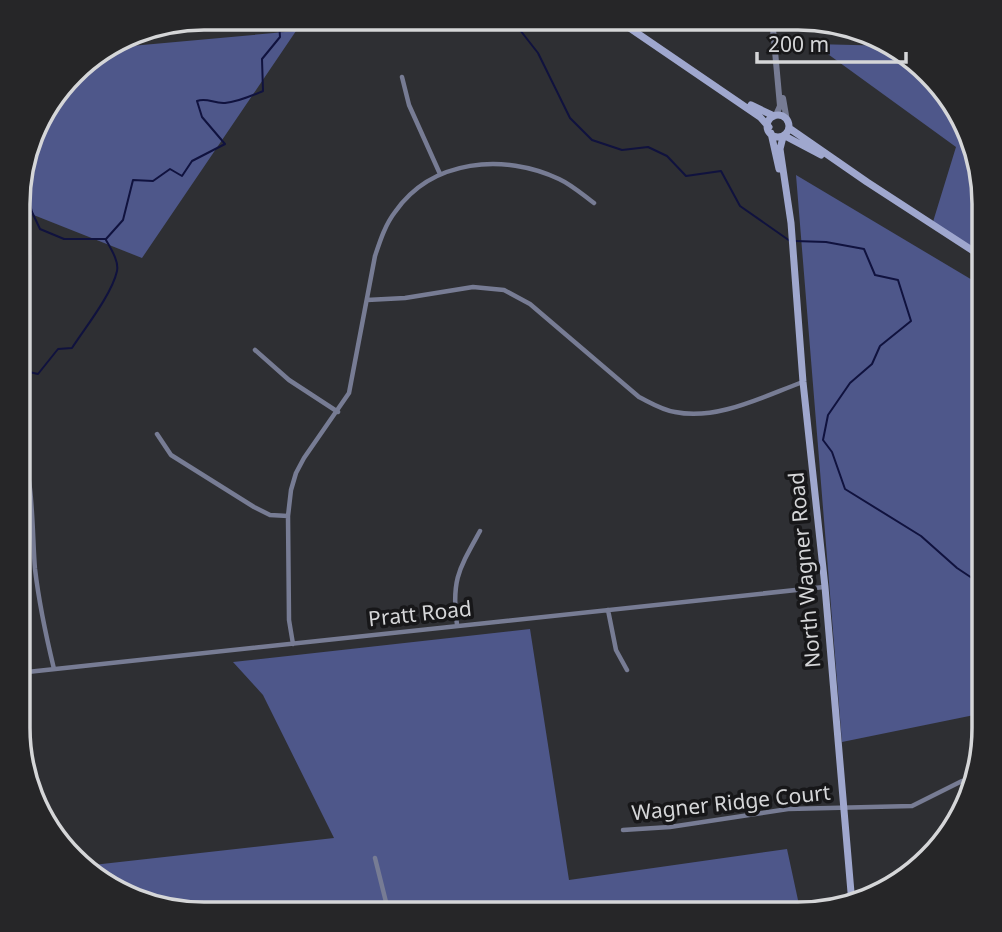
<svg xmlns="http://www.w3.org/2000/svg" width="1002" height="932" font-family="'Noto Sans',sans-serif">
<rect width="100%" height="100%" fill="#2e2f33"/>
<path fill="#4e578a" d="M296 31 142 258 21 210V168L42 111 81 64 109 48Z
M814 44 893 46 938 81 970 132 984 192V258L932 225 956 147Z
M796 175 984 287V713L842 742Z
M530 629 569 880 787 849 801 914H204L122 895 84 866 334 838 263 695 233 662Z"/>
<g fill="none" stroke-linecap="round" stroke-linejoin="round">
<path stroke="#10123e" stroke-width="2" d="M497 18 520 30 538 53 570 118 592 140 622 150 648 147 667 156 686 176 721 171 740 206 790 241
M21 171 32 212 40 229 64 239H105
M106 239 123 220 133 180 153 181 170 169 182 176 192 161 225 144 202 117 197 101C207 97 214 104 225 103 238 102 251 96 263 91L262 59 280 37 279 23 284 18
M795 241 826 242 864 249 875 275 898 280 911 321 880 346 872 364 850 383 828 415 823 440 832 452 845 489 921 536 957 568 984 586
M20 370 38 374 58 349 72 348C85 328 112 294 117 271 119 261 111 249 106 240"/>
<path stroke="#777c94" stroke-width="4.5" d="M402 77 409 105 440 174
M367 300 405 298 473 287 504 290 530 304 639 397C651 403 662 410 675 412 717 421 764 396 803 382
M255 350 289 380 338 412
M157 434 171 455 254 507 270 515 288 516
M19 446C34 473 32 536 35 569 39 603 46 636 54 669
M608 610 616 650 627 670
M457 625C451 580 459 569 480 531
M293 644 289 620 288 516 291 490 296 473 304 458 349 393 375 256C380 241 385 225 395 212 432 159 504 153 559 179 572 185 583 195 594 203
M18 673 824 587
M623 830 670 827 788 809 912 806 962 781
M375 858 389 914"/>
<path stroke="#777c94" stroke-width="6" d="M772 18 780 106 776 115
M783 98 787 121"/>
<path stroke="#9fa7ce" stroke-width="7" d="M615 18 760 117 769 127
M751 105 774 116
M767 126a11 11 0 1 1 22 0a11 11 0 1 1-22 0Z
M789 128 867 182 984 258
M771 133 779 169
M785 136 821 155
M783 137 780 149 791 223 803 382 825 587 852 904"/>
</g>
<g text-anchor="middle" stroke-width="7" stroke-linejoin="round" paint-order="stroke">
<g font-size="21" fill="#d5d6d8" stroke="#171719">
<text transform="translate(805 570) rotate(-95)" y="7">North Wagner Road</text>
<text transform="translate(420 614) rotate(-6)" y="7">Pratt Road</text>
<text transform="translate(731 803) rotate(-6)" y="7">Wagner Ridge Court</text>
</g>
</g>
<path d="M0 0H1002V932H0ZM204 30H798A174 174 0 0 1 972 204V728A174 174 0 0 1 798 902H204A174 174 0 0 1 30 728V204A174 174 0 0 1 204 30Z" fill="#262628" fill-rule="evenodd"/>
<path fill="none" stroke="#d5d6d8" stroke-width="3.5" d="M204 30H798A174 174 0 0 1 972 204V728A174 174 0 0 1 798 902H204A174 174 0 0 1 30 728V204A174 174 0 0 1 204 30Z"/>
<path d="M757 52v10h149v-10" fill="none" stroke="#d5d6d8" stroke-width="3.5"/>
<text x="768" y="52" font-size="21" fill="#d5d6d8" stroke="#171719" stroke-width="5" paint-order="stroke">200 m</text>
</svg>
